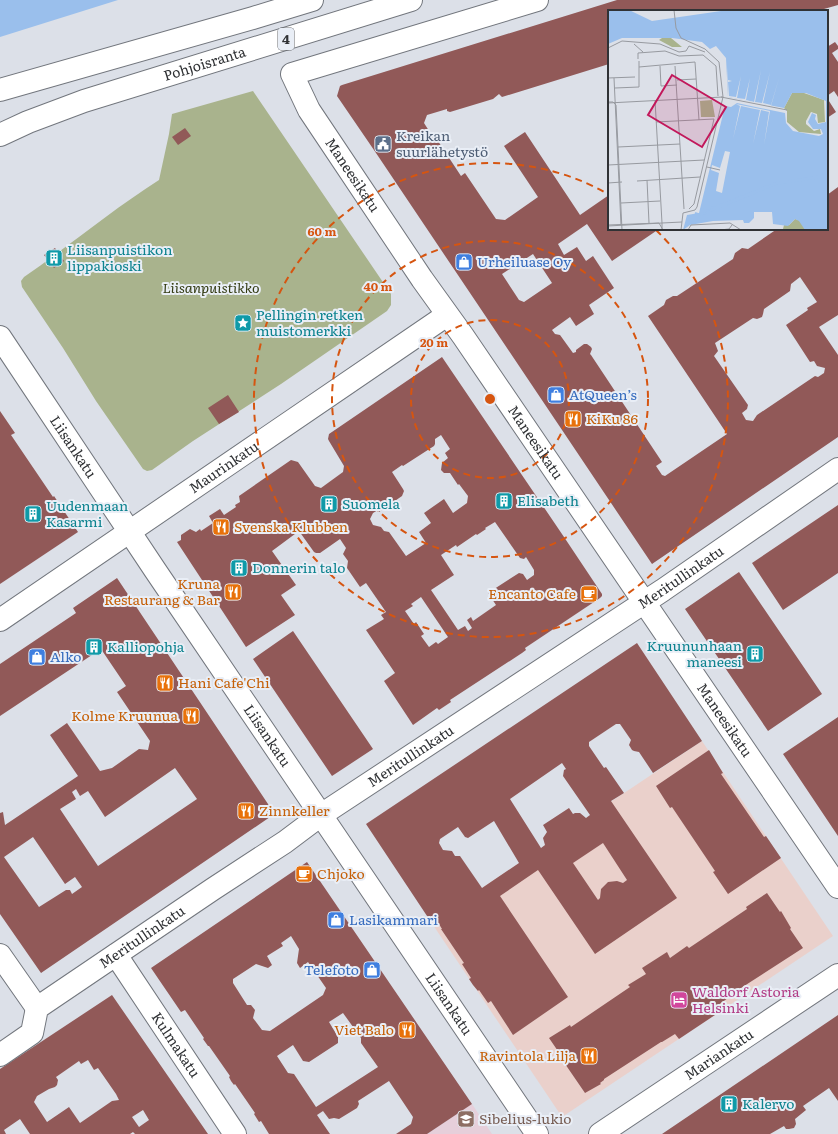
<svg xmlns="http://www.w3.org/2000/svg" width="838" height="1134" font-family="Literata,serif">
<rect width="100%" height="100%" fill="#dce0e8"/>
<path fill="#ead0cb" d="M702 741 833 936 562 1117 431 922Z"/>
<path fill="#e6cfda" d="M472 1104 492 1134H427Z"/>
<path fill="#a9b38d" d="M253 91 391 294V305L387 311 281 384 193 441 152 470 147 471 143 469 96 401 63 348 22 287 21 281 24 277C69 246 112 210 159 180L169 134 172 114Z"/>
<path fill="#9abfec" d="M0 0H118L0 37Z"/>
<path fill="#915958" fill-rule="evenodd" d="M617 0H838V5L817 11H609V64L502 97 499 94 493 99 450 112 447 111V109L427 115 424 123 431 134 434 135 461 176 465 173 496 219 505 220 538 197 504 146 525 132 580 215 609 195V229H659L612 261 587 224 558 244 564 255 577 247 586 261 593 256 614 288 589 305 594 314 576 326 570 317 552 330 555 334 560 335 573 353 576 352V350L584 344H587L591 347 592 349 590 354 591 355 662 462 656 466 662 475 665 476 727 434 648 316 664 305 666 300 673 296H677L733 259 735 253 742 248 748 249 777 229H827V195L838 187V315L819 327 838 355V437L652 564 376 153 337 96 340 86 342 85ZM533 254 552 283 524 302 519 300 502 274ZM800 277 817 302 807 308 808 310 786 325 810 362 814 361 817 366 825 368 824 373 818 377 815 376 757 415 753 421 746 420 742 413 747 409 748 405 714 356 718 351 715 343 753 318 757 319 762 317 763 314 764 309 790 291 791 284Z
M835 42 838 46V49L832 53 838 62V97L834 91 827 96V47Z
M827 98 836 112 827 118Z
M185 128 191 136 178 145 172 137Z
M55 248 64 261 54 268 44 255Z
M442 357 564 537 602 594V596L600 598 525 648 526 650 522 653 450 700 451 702 439 710 437 708 413 725 384 681 395 673 366 630 384 619 381 615 386 612 366 583 360 587 347 568 348 561 343 554 346 548 340 539 320 553H316L314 552 299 531 272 551 296 585 281 595 295 615 246 647 177 542 181 540V535L190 529 196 532 200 529 201 531 213 523 209 516 220 509 224 515 236 507 235 505 240 502 239 496 291 460 298 462 315 486 321 488 343 472 344 466 329 441 328 439 329 434ZM441 435 450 449 445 453 448 458 442 463 441 470 444 473H450L458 485 459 484 468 496 467 503 453 513 444 499 424 513 431 523 419 532 426 543 406 556 389 532 384 531 381 527 373 525 370 519 373 513 378 510 379 512 402 496 404 491 403 489 392 472 402 465 403 466 434 446 435 444V439ZM495 522 520 558 524 559 526 557 534 570V575L527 580 523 574 519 573 488 593 496 605 473 621 471 617 467 620 472 628 468 631 465 626 458 630 431 590 454 575 441 555 456 545 457 547 476 534 477 535 486 529 485 528ZM421 597 448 637 438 644 436 642 429 647 421 636 424 634 416 622 414 624 405 611 413 606 411 604Z
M228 395 239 412 219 424 208 408Z
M0 411 15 433 11 435 53 497 54 496 78 532 0 584Z
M838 505V573L783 610 752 563Z
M739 572 822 694 768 731 685 609Z
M117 578 272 810 270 817 41 973 0 914V813L3 812 5 825 78 776 50 735 67 723 100 771 112 768 139 749 148 750 150 741 117 692 126 686 101 649 0 716V664L76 613 73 608ZM175 768 197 799 98 866 60 809 76 799 72 792 76 789 80 796 88 791 105 817ZM33 837 65 884 75 877 82 887 72 894 70 890H66L39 907 4 857Z
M293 631 373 749 332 776 253 659Z
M637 643 702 741 653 773 639 752 634 751 632 750 629 745 631 740 620 724H616L589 742V746L604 768 606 767 624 793 611 801 677 898 595 954 538 870 500 896 568 997 513 1035 491 1001 488 1003 479 990 478 991 473 985 469 979 471 978 462 964 464 963 441 929H442L436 919 431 922 366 824ZM562 763 566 769 564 770 563 776 590 815 586 818 580 813H575L573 814 569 808 543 825 547 832 543 838 545 845 541 848 510 799ZM494 821 519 863 482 888 460 856H455L452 851 443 850 439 843 440 839 458 827 465 837 468 838ZM603 843 627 880 623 883 617 881 608 882 601 889 600 898 598 900 573 863Z
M838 717V836L783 754Z
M709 750 723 773 721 774 764 837 766 836 781 858 728 894 713 872 715 871 672 807 670 808 656 786Z
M307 862 472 1104 427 1134H396L411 1124 413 1117 389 1081 358 1101 359 1104 357 1108 339 1119 334 1118 329 1119 323 1111 317 1115 330 1134H269L261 1121 259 1122 254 1114 255 1113 235 1084 234 1085 231 1081 229 1077 230 1076 209 1046H208L203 1039 204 1038 185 1010 181 1012 151 968ZM291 936 299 949 297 963 300 968 308 962 326 988 323 995 270 1031 262 1030 253 1018 255 1010 251 1005H247L233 983V979L256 964 268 968 272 965 267 956 283 946 281 943ZM343 1013 361 1038V1043L378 1067 316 1107 294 1074 288 1073 277 1056 293 1045 303 1061 309 1062 338 1043V1037L329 1022Z
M767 893 780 912 781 911 791 928 790 929 803 948 727 997 728 998 714 1008 718 1013 679 1039 675 1034 662 1042H661L604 1079V1080L600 1083 601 1084 585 1093 561 1058 562 1057 549 1038 570 1025 571 1027 630 987 628 985 646 974 642 968 667 952 670 958 687 946 689 948 747 909 746 907Z
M112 995 208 1134H135L133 1132 130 1134H30L20 1119 4 1130 6 1134H0V1069ZM88 1060 94 1070 98 1068 116 1094 119 1100 112 1101 80 1123 69 1107 47 1122 34 1102 37 1096 49 1089 55 1087 57 1085 58 1080 56 1077 79 1061 81 1064ZM143 1110 149 1120 139 1127 132 1117Z
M838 1015V1101L829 1088 803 1106 806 1110 795 1119 796 1124 794 1128 789 1129H786L784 1126 770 1134H662Z"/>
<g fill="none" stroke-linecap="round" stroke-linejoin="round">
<defs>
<g id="street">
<path id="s1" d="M537 0 292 74 309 110 422 279 463 336 838 887"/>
<path id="s2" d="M0 620 447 315"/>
<path d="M0 955 37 1008"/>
<path id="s3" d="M116 955 235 1134"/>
<path id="s4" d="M0 1055 32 1033 37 1008 213 889 285 842 321 815 663 590 838 469"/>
<path id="s5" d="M600 1134 838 975"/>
</g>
<g id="secondary">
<path id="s6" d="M0 337 155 570 537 1134"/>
</g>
<g id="primary">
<path d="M0 90 253 18 312 0"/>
<path id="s7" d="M0 135 28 122 84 101 411 0"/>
</g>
</defs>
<use href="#street" stroke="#72767d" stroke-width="24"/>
<use href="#secondary" stroke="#72767d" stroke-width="24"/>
<use href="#primary" stroke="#72767d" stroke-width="24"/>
<use href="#street" stroke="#fff" stroke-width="22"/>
<use href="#secondary" stroke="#fff" stroke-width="22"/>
<use href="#primary" stroke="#fff" stroke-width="22"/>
</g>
<g fill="none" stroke="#d65510" stroke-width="2" stroke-dasharray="7 5">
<circle cx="490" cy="399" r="79"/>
<circle cx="490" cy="399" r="158"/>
<path d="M656 230A237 237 0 1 1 608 194"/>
</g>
<defs>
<symbol id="civic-square" viewBox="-11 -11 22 22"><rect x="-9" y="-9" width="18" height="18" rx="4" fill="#5c6f8a" stroke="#e9eef6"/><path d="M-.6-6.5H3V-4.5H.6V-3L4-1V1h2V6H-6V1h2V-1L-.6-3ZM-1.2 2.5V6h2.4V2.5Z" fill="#fff"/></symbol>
<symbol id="building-square" viewBox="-11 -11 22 22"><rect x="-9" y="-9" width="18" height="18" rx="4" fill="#0f9aa8" stroke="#e9eef6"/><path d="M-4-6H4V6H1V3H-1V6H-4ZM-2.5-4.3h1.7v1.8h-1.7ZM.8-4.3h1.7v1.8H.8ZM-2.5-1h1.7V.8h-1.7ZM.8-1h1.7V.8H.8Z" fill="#fff"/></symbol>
<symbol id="shop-square" viewBox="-11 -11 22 22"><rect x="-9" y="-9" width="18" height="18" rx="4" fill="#3f7fe0" stroke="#e9eef6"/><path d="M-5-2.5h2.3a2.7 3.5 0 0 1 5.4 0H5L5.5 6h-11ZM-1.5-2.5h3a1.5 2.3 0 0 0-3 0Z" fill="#fff"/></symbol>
<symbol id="sight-square" viewBox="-11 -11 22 22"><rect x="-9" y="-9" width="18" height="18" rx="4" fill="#0f9aa8" stroke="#e9eef6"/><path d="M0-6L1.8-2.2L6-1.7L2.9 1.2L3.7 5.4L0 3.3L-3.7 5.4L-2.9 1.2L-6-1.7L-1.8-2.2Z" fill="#fff"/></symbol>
<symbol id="restaurant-square" viewBox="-11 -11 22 22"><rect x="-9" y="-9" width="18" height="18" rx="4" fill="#e8710a" stroke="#e9eef6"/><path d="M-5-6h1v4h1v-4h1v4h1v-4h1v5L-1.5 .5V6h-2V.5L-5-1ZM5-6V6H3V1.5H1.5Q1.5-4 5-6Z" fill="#fff"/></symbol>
<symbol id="cafe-square" viewBox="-11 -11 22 22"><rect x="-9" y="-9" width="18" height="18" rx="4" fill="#e8710a" stroke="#e9eef6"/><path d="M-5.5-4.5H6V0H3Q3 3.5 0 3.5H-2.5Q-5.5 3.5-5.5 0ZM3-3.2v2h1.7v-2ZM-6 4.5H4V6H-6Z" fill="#fff"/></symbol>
<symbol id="hotel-square" viewBox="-11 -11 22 22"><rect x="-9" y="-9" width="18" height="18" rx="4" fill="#d1479c" stroke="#e9eef6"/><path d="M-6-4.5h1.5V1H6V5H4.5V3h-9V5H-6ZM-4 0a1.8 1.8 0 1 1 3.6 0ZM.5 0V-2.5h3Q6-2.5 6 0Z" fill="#fff"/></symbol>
<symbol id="school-square" viewBox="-11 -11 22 22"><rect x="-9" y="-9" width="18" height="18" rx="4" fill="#8d6e63" stroke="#e9eef6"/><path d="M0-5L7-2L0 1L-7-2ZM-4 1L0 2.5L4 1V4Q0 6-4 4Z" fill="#fff"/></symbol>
</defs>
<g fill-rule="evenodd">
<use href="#civic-square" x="373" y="134" width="20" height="20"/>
<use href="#building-square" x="44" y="248" width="20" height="20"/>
<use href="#shop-square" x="454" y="252" width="20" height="20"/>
<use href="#sight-square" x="233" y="313" width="20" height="20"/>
<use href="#shop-square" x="546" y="385" width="20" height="20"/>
<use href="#restaurant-square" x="563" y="409" width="20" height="20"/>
<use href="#building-square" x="494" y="491" width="20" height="20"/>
<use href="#building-square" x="319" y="494" width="20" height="20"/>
<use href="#building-square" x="23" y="504" width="20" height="20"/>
<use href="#restaurant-square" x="211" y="517" width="20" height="20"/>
<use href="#building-square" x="229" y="558" width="20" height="20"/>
<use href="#restaurant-square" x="223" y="582" width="20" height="20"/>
<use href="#cafe-square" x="579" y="584" width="20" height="20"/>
<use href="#building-square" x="84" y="637" width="20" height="20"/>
<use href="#building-square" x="745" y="644" width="20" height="20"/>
<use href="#shop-square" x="27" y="647" width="20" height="20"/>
<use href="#restaurant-square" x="155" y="673" width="20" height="20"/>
<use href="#restaurant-square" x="181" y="706" width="20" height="20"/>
<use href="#restaurant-square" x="236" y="801" width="20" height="20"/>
<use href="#cafe-square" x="294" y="864" width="20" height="20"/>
<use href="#shop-square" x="326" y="910" width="20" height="20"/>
<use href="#shop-square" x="362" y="960" width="20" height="20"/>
<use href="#hotel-square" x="669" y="990" width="20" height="20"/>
<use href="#restaurant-square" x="397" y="1020" width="20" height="20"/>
<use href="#restaurant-square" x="579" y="1046" width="20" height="20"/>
<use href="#building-square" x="719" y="1094" width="20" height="20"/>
<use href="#school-square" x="456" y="1109" width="20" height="20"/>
</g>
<g text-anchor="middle" stroke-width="4" stroke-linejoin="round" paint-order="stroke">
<rect fill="#e9eef6" stroke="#686a6f" stroke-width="1" x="278" y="28" width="16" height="22" rx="3"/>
<g font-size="13" font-weight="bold" fill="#303235">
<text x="286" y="44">4</text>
</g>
<g font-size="14" fill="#303235" stroke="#e9eef6">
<text dy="5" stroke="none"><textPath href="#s7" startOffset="217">Pohjoisranta</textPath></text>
<text dy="5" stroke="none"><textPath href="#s1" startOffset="374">Maneesikatu</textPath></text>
<text dy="5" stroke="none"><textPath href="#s1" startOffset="698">Maneesikatu</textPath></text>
<text dy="5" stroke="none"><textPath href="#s6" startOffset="132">Liisankatu</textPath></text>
<text dy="5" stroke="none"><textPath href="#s2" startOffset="271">Maurinkatu</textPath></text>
<text dy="5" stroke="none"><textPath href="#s4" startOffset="839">Meritullinkatu</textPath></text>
<text dy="5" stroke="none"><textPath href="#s1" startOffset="1034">Maneesikatu</textPath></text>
<text dy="5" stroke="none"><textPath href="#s6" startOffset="480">Liisankatu</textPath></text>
<text dy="5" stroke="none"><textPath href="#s4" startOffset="515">Meritullinkatu</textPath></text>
<text dy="5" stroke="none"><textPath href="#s4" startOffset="191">Meritullinkatu</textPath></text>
<text dy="5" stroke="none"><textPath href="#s6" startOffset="804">Liisankatu</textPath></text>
<text dy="5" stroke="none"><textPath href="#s3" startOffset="108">Kulmakatu</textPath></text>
<text dy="5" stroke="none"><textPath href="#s5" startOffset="143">Mariankatu</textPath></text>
</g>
<g font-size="14" fill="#4e5e75" stroke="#e9eef6" text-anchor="start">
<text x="396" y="141">Kreikan<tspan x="396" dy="16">suurlähetystö</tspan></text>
</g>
<g font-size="14" fill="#0d838f" stroke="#e9eef6" text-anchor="start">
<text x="67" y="255">Liisanpuistikon<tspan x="67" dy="16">lippakioski</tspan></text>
<text x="256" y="320">Pellingin retken<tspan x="256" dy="16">muistomerkki</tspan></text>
<text x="517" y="506">Elisabeth</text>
<text x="342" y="509">Suomela</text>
<text x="46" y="511">Uudenmaan<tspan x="46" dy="16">Kasarmi</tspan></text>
<text x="252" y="573">Donnerin talo</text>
<text x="742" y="651" text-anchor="end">Kruununhaan<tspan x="742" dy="16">maneesi</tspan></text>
<text x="107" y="652">Kalliopohja</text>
<text x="742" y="1109">Kalervo</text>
</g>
<g font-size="14" fill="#366cbe" stroke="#e9eef6" text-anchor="start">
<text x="477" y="267">Urheiluase Oy</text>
<text x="569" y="400">AtQueen’s</text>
<text x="50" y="662">Alko</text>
<text x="349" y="925">Lasikammari</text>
<text x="359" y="975" text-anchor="end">Telefoto</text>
</g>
<g font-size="14" font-style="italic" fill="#323a11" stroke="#e9eef6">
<text x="211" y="293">Liisanpuistikko</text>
</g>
<g font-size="14" fill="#c56008" stroke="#e9eef6" text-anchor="start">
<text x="586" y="424">KiKu 86</text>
<text x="234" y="532">Svenska Klubben</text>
<text x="220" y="589" text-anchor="end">Kruna<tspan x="220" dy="16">Restaurang &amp; Bar</tspan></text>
<text x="576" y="599" text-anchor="end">Encanto Cafe</text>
<text x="178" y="688">Hani Cafe'Chi</text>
<text x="178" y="721" text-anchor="end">Kolme Kruunua</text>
<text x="259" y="816">Zinnkeller</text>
<text x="317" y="879">Chjoko</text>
<text x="394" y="1035" text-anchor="end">Viet Balo</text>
<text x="576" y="1061" text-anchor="end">Ravintola Lilja</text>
</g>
<g font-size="14" fill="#b23c85" stroke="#e9eef6" text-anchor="start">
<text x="692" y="997">Waldorf Astoria<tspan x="692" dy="16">Helsinki</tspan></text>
</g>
<g font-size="14" fill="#785e54" stroke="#e9eef6" text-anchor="start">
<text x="479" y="1124">Sibelius-lukio</text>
</g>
</g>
<g transform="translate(608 10)">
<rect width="220" height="220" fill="#dce0e8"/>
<path d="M54 28H63L74 37H64L51 30ZM184 83H196L216 90 217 112 210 113 209 104 203 102 198 111V114L206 121 212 119 213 124 191 122 179 112V101L176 98ZM104 90 107 107H93L92 91ZM187 209 191 210 199 220 175 219 176 215H181Z" fill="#a9b38d"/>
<path d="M0 0H21L44 11 120 0H220V220H197L191 211 187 209 180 216 165 214 164 202H146V208L141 213H136L135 210 105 211 82 215 75 220 79 205 91 203 117 96 123 97 129 93 177 103 178 113 185 121 211 126 215 124 213 119H205L200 112 204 103 208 105 207 109 210 114 218 112V91L198 83H184L176 98 120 87 118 48 108 36 102 39 94 32 64 28H14L0 34Z" fill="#9abfec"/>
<path d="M119 57 120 70 124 71 120 72 121 86 128 87 133 66 129 88 137 89 142 68 138 90 146 92 153 60 147 92 154 93 162 62 155 93 163 95 171 68 163 96 120 87ZM128 94 162 101 156 135 161 102 153 100 145 134 152 100 142 98 135 131 142 98 133 96 125 129 132 96ZM117 141 122 142 114 183 108 181 111 163 103 160 104 155 112 158Z" fill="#dce0e8"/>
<path fill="none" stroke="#9abfec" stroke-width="2" d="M96 199 108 197 168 173 220 165M87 203 93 205 168 174 220 166"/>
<path fill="none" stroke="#979aa0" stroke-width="1" d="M66 0 68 18 73 28 97 39 111 52 115 87 89 197 87 200 75 203 73 220M26 34 35 42M81 36 97 42M0 38 14 31 52 34 71 42 78 41 81 36M30 49V43L57 41 71 46 95 45 108 56 110 86M52 56 53 76 69 75M67 56 76 199M31 57 87 52 91 110M0 68 27 67M6 68 13 215M69 70 88 69M7 78 31 77V51M113 87 179 100M0 92H5L8 95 14 220M0 93 115 87M48 112 106 109 86 194 81 199M10 137 72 134M0 155 96 150M99 157 112 160M39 170 41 213M29 171 92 167M0 173 14 172M13 193 52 191M0 215 51 213 55 220M0 216 54 213 47 90M54 220V213L74 212M80 220 83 215 122 213 133 220M112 220 121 219 124 215"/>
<path fill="#c2185b" fill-opacity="0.15" stroke="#c2185b" stroke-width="2" d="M64 65 118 97 94 137 40 105Z"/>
<rect width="220" height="220" fill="none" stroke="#303235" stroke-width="2"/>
</g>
<circle cx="490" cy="399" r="6" fill="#d65510" stroke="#e9eef6" stroke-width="2"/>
<g font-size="12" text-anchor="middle" font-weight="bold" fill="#d65510" stroke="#e9eef6" stroke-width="4" stroke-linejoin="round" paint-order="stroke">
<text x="322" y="236">60 m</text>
<text x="378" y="291">40 m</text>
<text x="434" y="347">20 m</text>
</g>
</svg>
